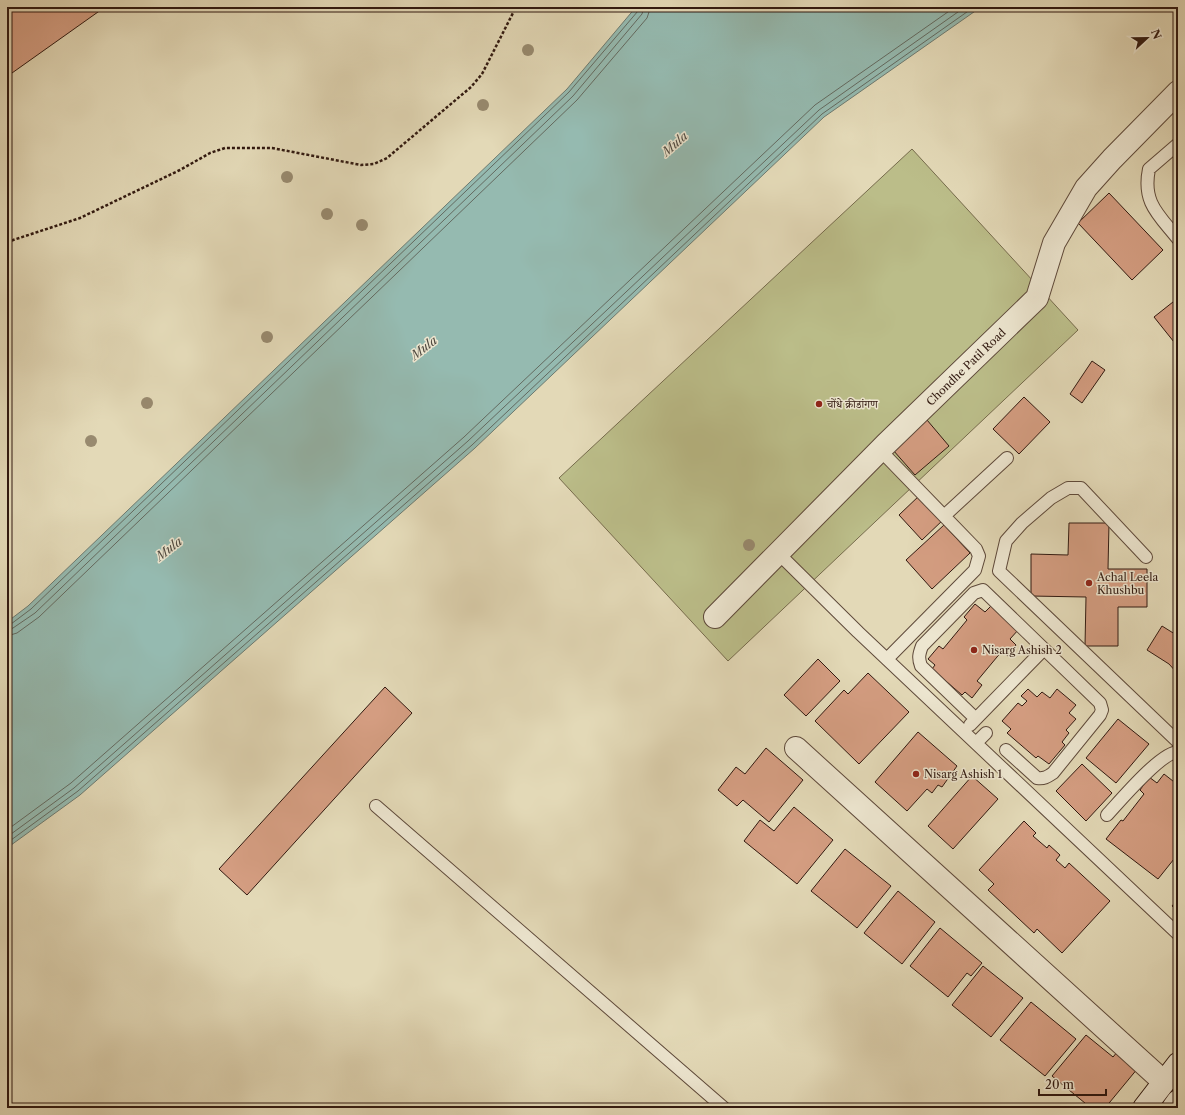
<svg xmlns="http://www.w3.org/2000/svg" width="1185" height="1115" font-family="'Libre Caslon Text','Noto Serif Devanagari',serif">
<rect width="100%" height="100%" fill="#e3d9b7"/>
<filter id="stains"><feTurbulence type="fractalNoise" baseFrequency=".005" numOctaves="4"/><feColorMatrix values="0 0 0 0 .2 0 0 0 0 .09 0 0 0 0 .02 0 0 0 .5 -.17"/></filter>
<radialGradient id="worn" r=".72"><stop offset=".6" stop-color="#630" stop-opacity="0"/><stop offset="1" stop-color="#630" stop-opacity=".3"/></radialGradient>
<path fill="#bbbd89" stroke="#766b4c" d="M912 149 1078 330 728 661 559 478Z"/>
<path fill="#95bab0" stroke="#6d7a70" d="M636 7H981L824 117 475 448 80 795 7 848V622L28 606 567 89Z"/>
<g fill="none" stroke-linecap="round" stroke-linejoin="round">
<path stroke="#636a60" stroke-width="1" d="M7 625 11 624 31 609 569 92 638 11 639 7
M7 630 13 628 35 613 573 96 642 14 644 7
M7 636 17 633 39 617 577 100 647 18 649 12 650 7
M7 830 71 783 464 437 815 105 955 7
M7 837 74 788 468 441 819 110 965 7
M7 843 78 791 472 445 822 114 974 7"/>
</g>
<path fill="#d49d81" stroke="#311910" d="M7 7H105L12 73 7 65Z
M1109 193 1163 250 1132 280 1078 223Z
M1178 298V347L1154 317Z
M1092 361 1105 370 1082 403 1070 394Z
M1024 397 1050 422 1019 454 993 429Z
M927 420 949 446 915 475 893 450Z
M921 494 944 519 922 540 899 515Z
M1069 523H1109L1108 569H1147V607H1118V646H1085L1086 597 1031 596V554L1068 555Z
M944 525 970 553 932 589 906 560Z
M975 604 985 612 992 605 1019 629 1010 639 1016 645 1008 656 1002 651 977 681 982 685 972 698 965 692 962 695 932 669 935 665 928 659 939 646 943 649 967 620 964 617Z
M1162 626 1178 636V674L1169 664 1147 650Z
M818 659 840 681 806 716 784 695Z
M868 673 909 712 859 764 815 721 844 690 848 694Z
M385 687 412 713 247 895 219 869Z
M1028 689 1037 697 1042 692 1050 698 1057 689 1076 705 1069 713 1076 719 1066 730 1069 733 1062 742 1065 745 1049 764 1038 756 1036 758 1007 733 1011 729 1002 721 1018 703 1022 706 1027 701 1021 696Z
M1118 719 1149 744 1116 783 1086 758Z
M918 732 957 766 942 787 938 785 932 793 927 789 907 811 875 782Z
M766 748 803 780 769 822 743 800 737 806 718 790 736 767 745 774Z
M1082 764 1112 793 1086 821 1056 791Z
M1164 774 1178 785V854L1158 879 1106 839 1121 820 1123 821 1144 794 1140 790 1149 777 1157 783Z
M972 776 998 799 953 849 928 826Z
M794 807 833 840 797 884 744 841 760 820 774 831Z
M1024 821 1036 833 1033 836 1047 848 1049 845 1060 855 1056 860 1065 868 1069 863 1110 901 1062 953 1037 929 1034 933 988 890 994 884 979 870Z
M845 849 891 886 857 928 811 891Z
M898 891 935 922 902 964 864 933Z
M1178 899V911L1172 906Z
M940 928 982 963 971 976 967 973 948 997 910 966Z
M983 966 1023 998 991 1037 952 1005Z
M1031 1002 1076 1039 1045 1076 1000 1040Z
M1086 1035 1113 1057 1118 1051 1138 1068 1105 1108H1091L1052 1076Z"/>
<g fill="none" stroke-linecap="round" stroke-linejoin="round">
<defs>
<path id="service" d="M1178 144 1149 169C1142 203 1159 215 1178 239
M880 450 976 549 979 556 975 570 887 659
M944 516 1007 458
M778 553 858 632 1178 934
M1146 557 1081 488H1068L1051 498 1022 523 1006 541 999 571 1178 742
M976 719 921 666C918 658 919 654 922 646L974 593 983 590 1100 703 1102 710 1100 715 1053 773C1047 777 1044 779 1037 778L1006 750
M970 725 1044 649
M976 743 986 733
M376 806 724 1108
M1107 815C1120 801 1161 752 1178 752"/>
<path id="minor" d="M715 617 885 445 1037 298 1054 243 1086 188 1112 159 1178 92
M796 748 1164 1082"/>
<path id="secondary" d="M1144 1108 1178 1064
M1173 1108 1178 1101"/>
</defs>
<use href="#service" stroke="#5e493a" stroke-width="14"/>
<use href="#minor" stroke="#5e493a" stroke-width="24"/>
<use href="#secondary" stroke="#311910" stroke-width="24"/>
<path stroke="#311910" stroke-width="2.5" stroke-dasharray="3 2" stroke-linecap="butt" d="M7 242 80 218 180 170 210 153 225 148H272L361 165 374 164 387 158 471 87 482 74 516 7"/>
<use href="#service" stroke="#ede6d0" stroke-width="12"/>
<use href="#minor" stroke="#ede6d0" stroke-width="22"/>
<use href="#secondary" stroke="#ede6d0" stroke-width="22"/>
</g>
<g fill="#988a6f">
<circle cx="528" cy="50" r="6"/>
<circle cx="483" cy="105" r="6"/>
<circle cx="287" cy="177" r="6"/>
<circle cx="327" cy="214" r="6"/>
<circle cx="362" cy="225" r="6"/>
<circle cx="267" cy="337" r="6"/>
<circle cx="147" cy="403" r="6"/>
<circle cx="91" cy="441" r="6"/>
<circle cx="749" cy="545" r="6"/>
</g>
<g fill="#8f2418" stroke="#ede6d0" stroke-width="1.5">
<circle cx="819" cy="404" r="4"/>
<circle cx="1089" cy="583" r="4"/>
<circle cx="974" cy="650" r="4"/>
<circle cx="916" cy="774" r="4"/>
</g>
<g text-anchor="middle" stroke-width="3" stroke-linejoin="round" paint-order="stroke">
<g font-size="11" fill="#311910" stroke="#ede6d0">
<text transform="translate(966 367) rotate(-44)" y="4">Chondhe Patil Road</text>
</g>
<g font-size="11" fill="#311910" stroke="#ede6d0" text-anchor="start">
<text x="827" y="408">चोंधे क्रीडांगण</text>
<text x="1097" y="581">Achal Leela<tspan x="1097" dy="13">Khushbu</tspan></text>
<text x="982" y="654">Nisarg Ashish 2</text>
<text x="924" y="778">Nisarg Ashish 1</text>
</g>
<g font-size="12" font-style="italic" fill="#4f4940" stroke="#ede6d0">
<text transform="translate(675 144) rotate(-41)" y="4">Mula</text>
<text transform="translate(424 348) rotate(-38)" y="4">Mula</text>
<text transform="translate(169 549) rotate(-38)" y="4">Mula</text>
</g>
</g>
<rect width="1185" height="1115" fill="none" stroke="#e3d9b7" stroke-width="24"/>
<rect x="8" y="8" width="1169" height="1099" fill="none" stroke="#311910" stroke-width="2"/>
<rect x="12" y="12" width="1161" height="1091" fill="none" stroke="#311910"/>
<g transform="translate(1147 38) rotate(68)" stroke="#ede6d0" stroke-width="3" paint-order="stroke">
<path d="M0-3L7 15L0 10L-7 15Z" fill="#311910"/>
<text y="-6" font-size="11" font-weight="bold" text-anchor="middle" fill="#311910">N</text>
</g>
<path d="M1039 1089v6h67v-6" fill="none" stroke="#311910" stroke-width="2"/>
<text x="1045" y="1089" font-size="12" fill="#311910" stroke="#ede6d0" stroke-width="3" paint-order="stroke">20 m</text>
<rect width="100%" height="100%" filter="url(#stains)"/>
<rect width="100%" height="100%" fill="url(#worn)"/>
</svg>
